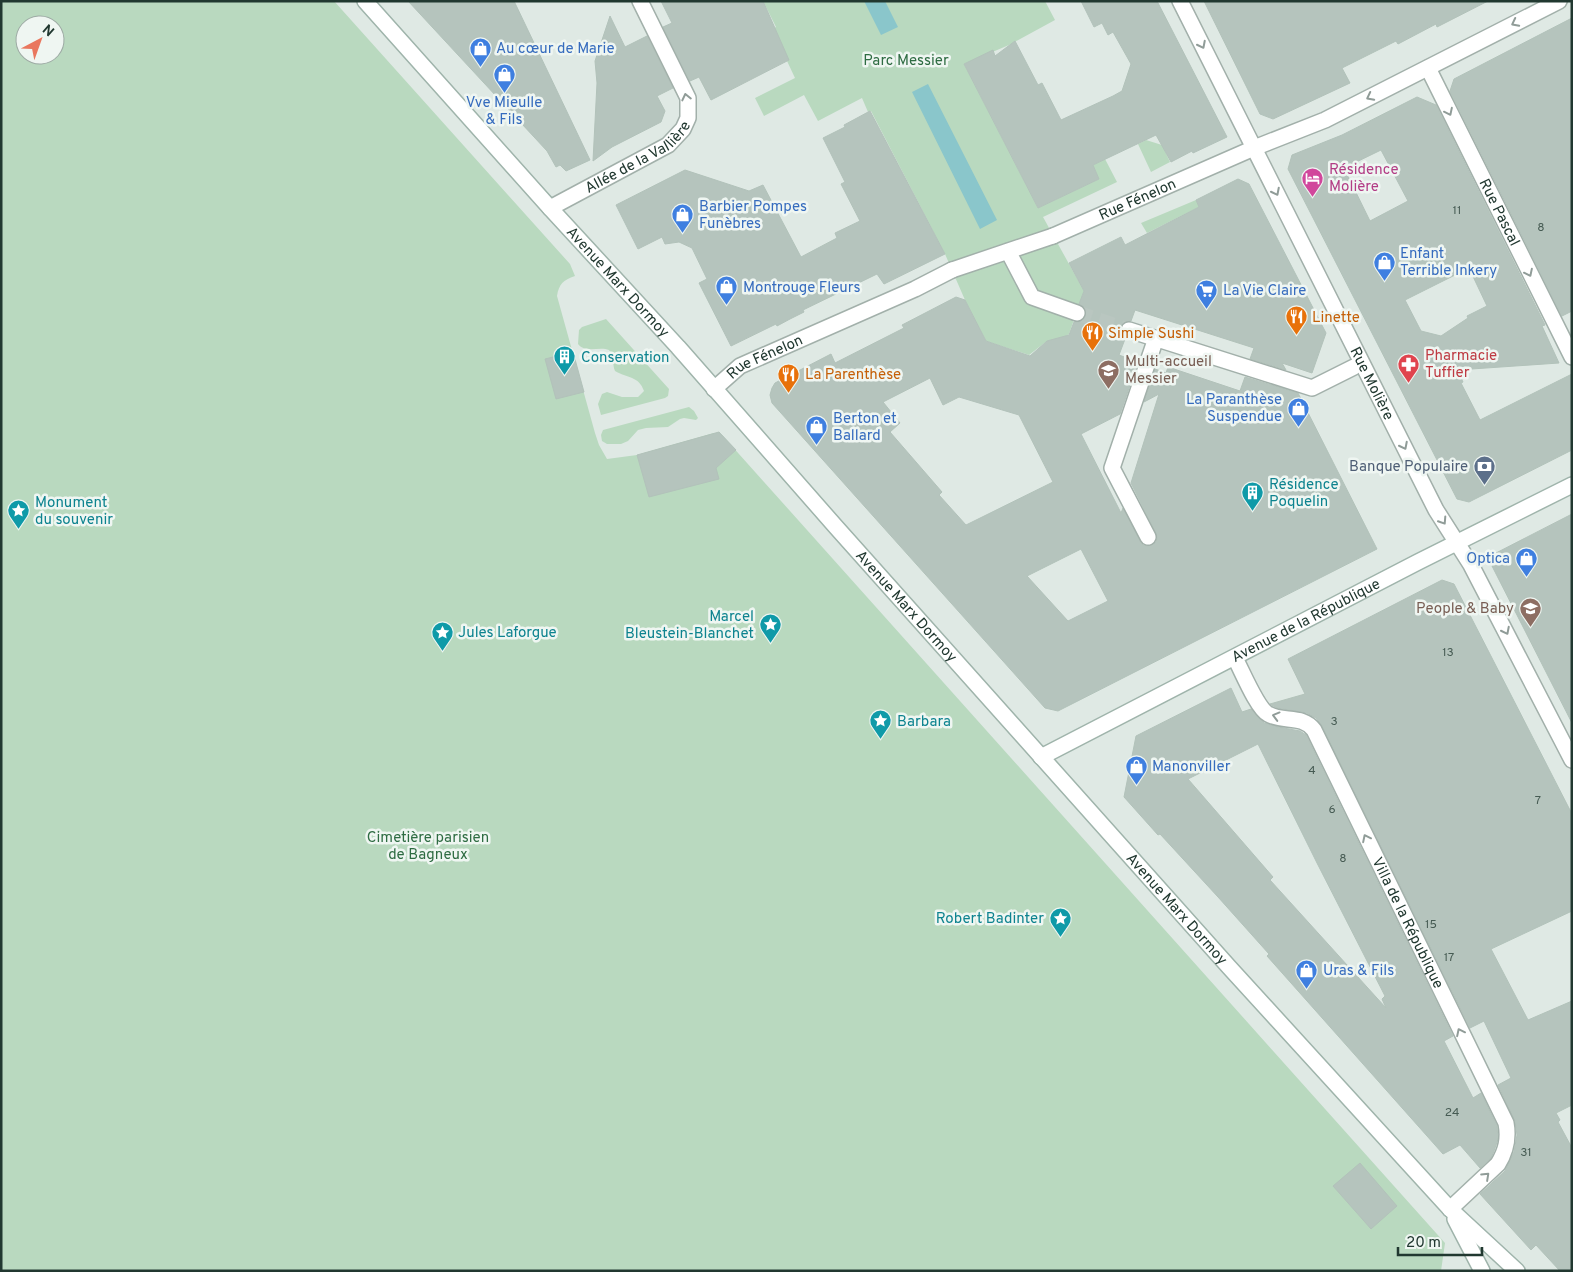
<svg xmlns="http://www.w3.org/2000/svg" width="1573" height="1272" font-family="Overpass,sans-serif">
<rect width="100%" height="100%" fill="#dfe9e4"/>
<path fill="#b9d9bf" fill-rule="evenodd" d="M1 1H334L570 264 575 276C563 280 559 284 557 296L595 433 599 445 607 459 637 455 714 433 722 435 1445 1243 1441 1271H1ZM25 25H55V55H25Z
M763 1H1045L1055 20 1009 45 964 64 1038 208 1099 179 1093 165 1105 159 1117 182 1043 217 1084 291 1069 334 1063 338 1047 341 1029 355 986 341 965 300 945 254 871 111 868 112 862 98 818 121 804 95 764 116 755 98 795 78 772 29 776 27Z
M1146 140 1162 145 1170 162 1151 172 1138 144Z
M1196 200 1199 207 1147 233 1141 223Z
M606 319 669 389 668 396 665 398 601 415 598 404 602 394 607 392 622 397H638L644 391C639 376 627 378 615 371 612 364 615 358 609 350 599 346 586 354 578 344L579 330 582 327Z
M689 407 694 411 698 418 696 420 684 418 680 419 668 427 646 428 638 430 628 441 621 444H607L602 441 601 435 603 430Z"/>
<path fill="#8ac6cb" d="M864 1H885L898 27 881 35Z
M928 84 997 220 980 229 912 92Z"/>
<path fill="#b5c4bd" stroke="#b2c2ba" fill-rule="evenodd" d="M408 1H514L590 160 566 171 560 165 556 167 547 151Z
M661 1H763L789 60 711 100 699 77 690 81 663 27 672 23Z
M1081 1H1157L1227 137 1193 153 1192 151 1171 162 1156 135 1093 165 1099 179 1038 208 964 64 993 50 995 56 1015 41 1038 85 1042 83 1061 120 1113 96 1122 91 1131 64 1113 32 1108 35 1102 23 1094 27Z
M1204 1H1488L1437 27 1436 24 1398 44 1396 41 1342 68 1350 83 1273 119 1260 114Z
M610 16 625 47 647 36 673 88 657 96 665 111 661 122 612 147 593 161 597 83 595 61Z
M1572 18V311L1562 316 1450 91 1454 79Z
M1417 97 1436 105 1545 325 1542 326 1559 363 1457 370 1463 382 1461 383 1480 420 1572 374V450L1469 502 1457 499 1288 169 1292 155 1342 135ZM1381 150 1408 201 1370 221 1344 168ZM1469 268 1487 306 1467 316 1468 318 1441 336 1421 331 1405 300Z
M870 111 945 254 884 284 877 274 803 310 804 312 790 319 777 326 776 324 731 346 699 283 707 279 692 248 679 242 665 244 662 237 638 249 616 205 685 170 749 191 763 185 801 257 837 238 835 233 860 221 841 184 845 182 823 138 845 127 844 125Z
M1238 179 1249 184 1326 333 1312 373 1282 363 1286 370 1250 359 1254 348 1135 310 1131 321 1123 323 1120 328V332L1125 339 1119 355 1138 362 1120 414 1081 434 1121 513 1123 508 1140 541 1143 545 1148 546 1156 542 1157 538 1156 533 1131 483 1159 394 1144 402 1155 369 1166 373 1168 367 1240 391 1245 377 1298 393 1377 549 1058 711 1045 708 772 403 770 395 772 388 775 383 831 354 835 363 904 328 902 325 956 297 965 300 986 341 1030 356 1047 341 1069 335 1074 322H1079L1086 317V312L1084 307 1079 304 1084 291 1069 263 1121 237 1125 245 1199 207 1196 200ZM930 378 943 405 959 397 1019 415 1053 482 966 525 939 495 942 492 890 432 900 423 883 402ZM1081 549 1108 601 1068 621 1027 576Z
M573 352 584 392 556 399 545 359Z
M719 432 736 450 716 468 719 479 649 497 637 455Z
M1572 514V723L1492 566 1500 562 1496 553Z
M1442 580 1454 584 1572 814V911L1491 949 1528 1020 1572 1001V1105L1556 1113 1560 1120 1558 1122 1572 1148V1271H1560L1536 1245 1531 1250 1480 1194 1505 1171 1514 1152 1517 1135 1515 1121 1498 1085 1511 1078 1484 1021 1470 1028 1322 726 1316 718 1307 713 1277 708 1270 704 1305 694 1288 659Z
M1231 688 1242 712 1251 709 1264 723 1278 727 1300 731 1306 735 1453 1036 1444 1041 1473 1098 1481 1093 1497 1126 1498 1139 1494 1151 1491 1158 1480 1168 1460 1145 1443 1154 1267 956 1269 954 1218 897 1160 834 1158 835 1124 797 1136 736ZM1258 744 1317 863 1385 996 1382 999 1386 1008 1270 880 1273 877 1188 779Z
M1360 1163 1397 1206 1371 1229 1333 1186Z"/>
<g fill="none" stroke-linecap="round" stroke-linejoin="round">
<path stroke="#b9c6c0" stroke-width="15" stroke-dasharray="15 8" stroke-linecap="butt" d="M1077 313 1129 330"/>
<defs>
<path id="pedestrian" d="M1008 251 1032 297 1077 313
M952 270 1053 236
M1129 330 1312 388 1354 367
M1148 537 1112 468 1156 338"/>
<g id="minor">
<path id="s1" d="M1180 1 1436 510 1471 565 1572 760"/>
<path id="s2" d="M1428 68 1572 357"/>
<path id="s3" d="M550 208 668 145 683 129 688 118V98L640 1"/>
<path id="s4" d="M1053 236 1254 148 1325 120 1559 1"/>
<path id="s5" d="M714 389 740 366 915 289 952 270"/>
<path id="s6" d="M1235 658C1242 671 1257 708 1268 714 1283 723 1302 714 1314 730L1506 1123C1509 1139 1506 1151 1498 1164L1450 1209"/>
</g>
<g id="secondary">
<path id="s7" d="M365 1 550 208 678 347 836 527 1229 967 1450 1209 1517 1271"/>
<path id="s8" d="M1041 757 1418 562 1572 485"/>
<path d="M1455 1219 1482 1271"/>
</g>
</defs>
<use href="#pedestrian" stroke="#a2b0aa" stroke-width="18"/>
<use href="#minor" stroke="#a2b0aa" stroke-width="18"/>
<use href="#secondary" stroke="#9fb4ab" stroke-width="18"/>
<use href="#pedestrian" stroke="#fff" stroke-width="15"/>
<use href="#minor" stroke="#fff" stroke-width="15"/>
<use href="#secondary" stroke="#fff" stroke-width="15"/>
</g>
<defs><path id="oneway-chevron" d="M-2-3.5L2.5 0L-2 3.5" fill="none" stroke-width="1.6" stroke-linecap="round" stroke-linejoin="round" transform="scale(1.25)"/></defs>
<g stroke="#909c98">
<use href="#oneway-chevron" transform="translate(1515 23) rotate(153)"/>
<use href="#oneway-chevron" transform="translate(1202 45) rotate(63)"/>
<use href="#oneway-chevron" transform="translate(686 97) rotate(-103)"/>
<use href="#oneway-chevron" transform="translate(1370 97) rotate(153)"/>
<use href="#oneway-chevron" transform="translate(1449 112) rotate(64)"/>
<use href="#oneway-chevron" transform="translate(1276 192) rotate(63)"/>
<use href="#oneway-chevron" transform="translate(1529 273) rotate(64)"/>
<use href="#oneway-chevron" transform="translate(1404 446) rotate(63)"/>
<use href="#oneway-chevron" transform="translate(1443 521) rotate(57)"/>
<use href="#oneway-chevron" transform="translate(1506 631) rotate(63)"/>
<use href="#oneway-chevron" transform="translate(1276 716) rotate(-165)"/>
<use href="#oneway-chevron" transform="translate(1366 838) rotate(-116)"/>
<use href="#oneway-chevron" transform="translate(1460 1032) rotate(-116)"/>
<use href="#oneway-chevron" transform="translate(1486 1176) rotate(-43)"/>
</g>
<defs>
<symbol id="shop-pin" viewBox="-11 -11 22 30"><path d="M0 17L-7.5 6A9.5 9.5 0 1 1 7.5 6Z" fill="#3f7fe0" stroke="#eff6f2"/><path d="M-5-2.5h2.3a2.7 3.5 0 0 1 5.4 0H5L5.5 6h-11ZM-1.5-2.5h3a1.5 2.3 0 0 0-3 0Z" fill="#fff"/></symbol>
<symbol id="hotel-pin" viewBox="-11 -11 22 30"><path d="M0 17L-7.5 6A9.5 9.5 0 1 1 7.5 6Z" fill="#d1479c" stroke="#eff6f2"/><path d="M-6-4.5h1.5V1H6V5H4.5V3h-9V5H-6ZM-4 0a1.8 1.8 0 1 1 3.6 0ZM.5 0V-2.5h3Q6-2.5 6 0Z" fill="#fff"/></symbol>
<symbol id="supermarket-pin" viewBox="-11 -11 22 30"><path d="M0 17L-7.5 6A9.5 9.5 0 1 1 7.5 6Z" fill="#3f7fe0" stroke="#eff6f2"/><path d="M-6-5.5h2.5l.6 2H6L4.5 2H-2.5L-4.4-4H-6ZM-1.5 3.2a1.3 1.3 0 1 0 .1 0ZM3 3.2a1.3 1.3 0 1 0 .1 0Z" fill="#fff"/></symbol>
<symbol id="restaurant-pin" viewBox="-11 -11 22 30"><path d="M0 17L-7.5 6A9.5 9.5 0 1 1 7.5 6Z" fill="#e8710a" stroke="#eff6f2"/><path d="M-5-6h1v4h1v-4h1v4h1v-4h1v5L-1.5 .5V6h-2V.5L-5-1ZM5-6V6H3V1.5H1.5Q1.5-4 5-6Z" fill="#fff"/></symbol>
<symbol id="building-pin" viewBox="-11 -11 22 30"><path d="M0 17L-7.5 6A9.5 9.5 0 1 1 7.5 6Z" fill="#0f9aa8" stroke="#eff6f2"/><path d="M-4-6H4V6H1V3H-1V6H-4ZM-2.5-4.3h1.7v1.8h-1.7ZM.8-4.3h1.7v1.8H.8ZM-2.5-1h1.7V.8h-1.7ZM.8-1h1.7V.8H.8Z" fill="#fff"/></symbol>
<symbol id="pharmacy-pin" viewBox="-11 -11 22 30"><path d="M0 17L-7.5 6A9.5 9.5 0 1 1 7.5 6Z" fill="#e0444e" stroke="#eff6f2"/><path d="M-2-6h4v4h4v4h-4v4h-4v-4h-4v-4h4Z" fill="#fff"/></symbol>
<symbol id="school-pin" viewBox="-11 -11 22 30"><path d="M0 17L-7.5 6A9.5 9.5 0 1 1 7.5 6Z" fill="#8d6e63" stroke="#eff6f2"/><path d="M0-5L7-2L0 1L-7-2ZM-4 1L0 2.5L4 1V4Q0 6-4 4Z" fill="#fff"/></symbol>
<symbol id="bank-pin" viewBox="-11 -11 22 30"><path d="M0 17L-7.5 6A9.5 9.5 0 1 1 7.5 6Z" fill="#5c6f8a" stroke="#eff6f2"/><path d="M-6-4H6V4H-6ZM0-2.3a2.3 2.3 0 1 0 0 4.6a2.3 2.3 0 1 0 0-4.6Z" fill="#fff"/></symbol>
<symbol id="sight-pin" viewBox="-11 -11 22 30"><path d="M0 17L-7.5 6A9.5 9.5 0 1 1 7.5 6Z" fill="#0f9aa8" stroke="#eff6f2"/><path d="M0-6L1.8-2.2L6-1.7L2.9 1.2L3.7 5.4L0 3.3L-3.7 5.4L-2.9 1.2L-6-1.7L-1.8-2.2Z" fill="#fff"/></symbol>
</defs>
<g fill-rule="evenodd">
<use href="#shop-pin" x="468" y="36" width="25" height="34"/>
<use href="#shop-pin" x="492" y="62" width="25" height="34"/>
<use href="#hotel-pin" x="1300" y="166" width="25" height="34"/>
<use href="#shop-pin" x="670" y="202" width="25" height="34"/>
<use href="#shop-pin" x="1372" y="250" width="25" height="34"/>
<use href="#shop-pin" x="714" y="274" width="25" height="34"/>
<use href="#supermarket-pin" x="1194" y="278" width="25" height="34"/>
<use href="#restaurant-pin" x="1284" y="304" width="25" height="34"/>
<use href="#restaurant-pin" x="1080" y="320" width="25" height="34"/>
<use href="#building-pin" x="552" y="344" width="25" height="34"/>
<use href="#pharmacy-pin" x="1396" y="352" width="25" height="34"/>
<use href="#school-pin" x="1096" y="358" width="25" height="34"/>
<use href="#restaurant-pin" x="776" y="362" width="25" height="34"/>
<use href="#shop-pin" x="1286" y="396" width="25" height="34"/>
<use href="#shop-pin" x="804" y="414" width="25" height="34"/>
<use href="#bank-pin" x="1472" y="454" width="25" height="34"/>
<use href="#building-pin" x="1240" y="480" width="25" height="34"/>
<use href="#sight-pin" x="6" y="498" width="25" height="34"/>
<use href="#shop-pin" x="1514" y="546" width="25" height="34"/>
<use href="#school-pin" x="1518" y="596" width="25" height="34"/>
<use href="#sight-pin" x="758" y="612" width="25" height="34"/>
<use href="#sight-pin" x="430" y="620" width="25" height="34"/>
<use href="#sight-pin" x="868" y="708" width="25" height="34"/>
<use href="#shop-pin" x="1124" y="754" width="25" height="34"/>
<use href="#sight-pin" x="1048" y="906" width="25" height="34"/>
<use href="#shop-pin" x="1294" y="958" width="25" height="34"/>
</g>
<g text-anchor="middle" stroke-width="5" stroke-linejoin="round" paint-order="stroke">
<g font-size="12" fill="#465b53">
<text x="1457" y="214">11</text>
<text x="1541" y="231">8</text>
<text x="1448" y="656">13</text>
<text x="1334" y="725">3</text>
<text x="1312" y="774">4</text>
<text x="1538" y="804">7</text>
<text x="1332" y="813">6</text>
<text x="1343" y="862">8</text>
<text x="1431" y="928">15</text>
<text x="1449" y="961">17</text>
<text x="1452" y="1116">24</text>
<text x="1526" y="1156">31</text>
</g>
<g font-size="15" fill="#366cbe" stroke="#eff6f2" text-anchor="start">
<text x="496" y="53">Au cœur de Marie</text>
<text x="504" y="107" text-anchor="middle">Vve Mieulle<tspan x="504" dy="17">&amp; Fils</tspan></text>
<text x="699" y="211">Barbier Pompes<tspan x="699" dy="17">Funèbres</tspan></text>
<text x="1400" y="258">Enfant<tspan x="1400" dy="17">Terrible Inkery</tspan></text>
<text x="743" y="292">Montrouge Fleurs</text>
<text x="1223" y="295">La Vie Claire</text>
<text x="1282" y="404" text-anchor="end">La Paranthèse<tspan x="1282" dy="17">Suspendue</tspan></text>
<text x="833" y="423">Berton et<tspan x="833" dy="17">Ballard</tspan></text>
<text x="1510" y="563" text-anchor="end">Optica</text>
<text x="1152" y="771">Manonviller</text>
<text x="1323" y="975">Uras &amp; Fils</text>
</g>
<g font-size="15" fill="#2e6c42" stroke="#eff6f2">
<text x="906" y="65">Parc Messier</text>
<text x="428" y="842">Cimetière parisien<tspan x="428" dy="17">de Bagneux</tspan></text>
</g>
<g font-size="15" fill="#213830" stroke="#eff6f2">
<text dy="5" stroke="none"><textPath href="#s3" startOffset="102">Allée de la Vallière</textPath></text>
<text dy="5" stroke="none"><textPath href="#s4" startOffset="92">Rue Fénelon</textPath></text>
<text dy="5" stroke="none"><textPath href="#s2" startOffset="161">Rue Pascal</textPath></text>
<text dy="5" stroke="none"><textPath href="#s7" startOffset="378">Avenue Marx Dormoy</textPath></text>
<text dy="5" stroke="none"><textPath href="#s5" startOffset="61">Rue Fénelon</textPath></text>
<text dy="5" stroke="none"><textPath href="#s1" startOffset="428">Rue Molière</textPath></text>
<text dy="5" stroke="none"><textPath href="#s7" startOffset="812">Avenue Marx Dormoy</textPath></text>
<text dy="5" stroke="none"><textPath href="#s8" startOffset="298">Avenue de la République</textPath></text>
<text dy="5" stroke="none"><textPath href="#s7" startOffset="1218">Avenue Marx Dormoy</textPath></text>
<text dy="5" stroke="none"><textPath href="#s6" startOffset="330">Villa de la République</textPath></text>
</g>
<g font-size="15" fill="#b23c85" stroke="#eff6f2" text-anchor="start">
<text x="1329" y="174">Résidence<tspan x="1329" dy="17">Molière</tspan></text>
</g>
<g font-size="15" fill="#c56008" stroke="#eff6f2" text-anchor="start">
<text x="1312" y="322">Linette</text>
<text x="1108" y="338">Simple Sushi</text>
<text x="805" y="379">La Parenthèse</text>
</g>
<g font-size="15" fill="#be3a42" stroke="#eff6f2" text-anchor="start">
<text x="1425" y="360">Pharmacie<tspan x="1425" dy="17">Tuffier</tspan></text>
</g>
<g font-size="15" fill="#0d838f" stroke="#eff6f2" text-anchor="start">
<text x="581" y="362">Conservation</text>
<text x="1269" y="489">Résidence<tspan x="1269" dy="17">Poquelin</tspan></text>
<text x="35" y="507">Monument<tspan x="35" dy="17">du souvenir</tspan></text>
<text x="754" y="621" text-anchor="end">Marcel<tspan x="754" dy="17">Bleustein-Blanchet</tspan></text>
<text x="458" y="637">Jules Laforgue</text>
<text x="897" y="726">Barbara</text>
<text x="1044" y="923" text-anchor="end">Robert Badinter</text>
</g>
<g font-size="15" fill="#785e54" stroke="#eff6f2" text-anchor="start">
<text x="1125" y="366">Multi-accueil<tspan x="1125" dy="17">Messier</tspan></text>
<text x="1514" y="613" text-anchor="end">People &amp; Baby</text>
</g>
<g font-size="15" fill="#4e5e75" stroke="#eff6f2" text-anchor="end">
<text x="1468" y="471">Banque Populaire</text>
</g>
</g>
<rect width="1573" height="1272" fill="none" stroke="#213830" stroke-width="5"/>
<g transform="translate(40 40) rotate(41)"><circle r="24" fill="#eff6f2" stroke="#9daaa4"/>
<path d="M0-4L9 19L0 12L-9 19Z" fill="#e9775e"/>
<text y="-8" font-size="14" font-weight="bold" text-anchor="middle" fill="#213830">N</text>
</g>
<path d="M1398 1247v8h84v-8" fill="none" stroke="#213830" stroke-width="2.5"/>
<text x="1406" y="1247" font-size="15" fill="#213830" stroke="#eff6f2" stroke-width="4" paint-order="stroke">20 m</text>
</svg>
